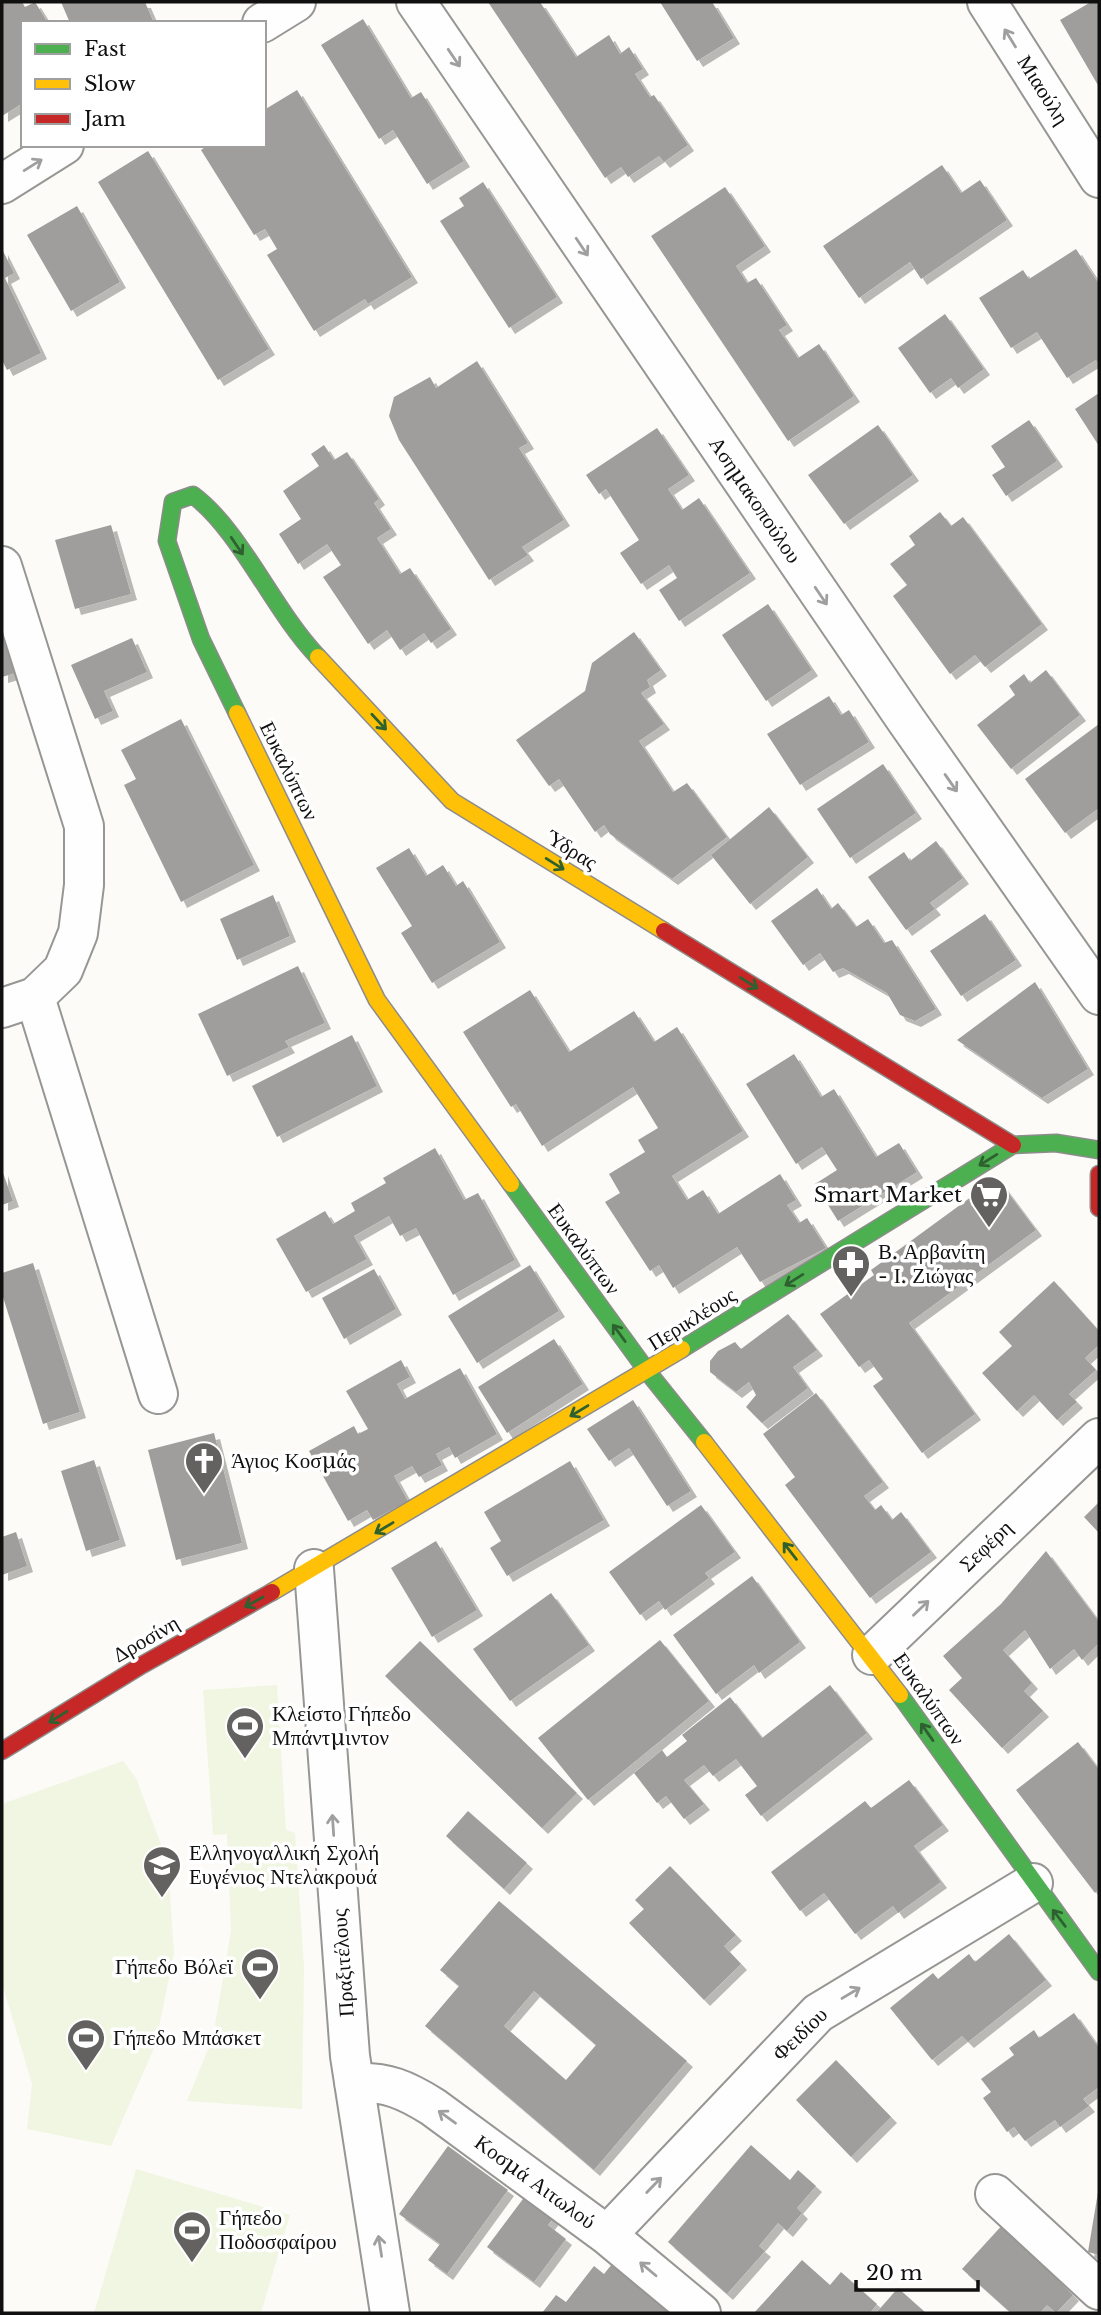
<svg xmlns="http://www.w3.org/2000/svg" width="1101" height="2315" font-family="'Libre Baskerville',serif">
<defs>
<filter id="shadow"><feDropShadow dx="6" dy="6" stdDeviation="0" flood-color="#0004"/></filter>
</defs>
<rect width="100%" height="100%" fill="#fcfbf7"/>
<path fill="#f0f6e1" d="M277 1685 286 1830 295 1833 304 1966 302 2109 187 2101 213 2037 231 1931 227 1834 213 1835 203 1690Z
M123 1761 136 1778 168 1863 174 1954 155 2046 111 2146 27 2129 32 2084 2 1983V1804Z
M136 2169 290 2215 261 2313H94Z"/>
<path fill="#a09e9c" fill-rule="evenodd" filter="url(#shadow)" d="M2 2H22L25 7 35 2 48 23H23V103L2 116Z
M61 2H145L154 23H70Z
M488 2H540L576 57 609 35 620 54 629 47 643 69 635 74 650 97 654 95 688 145 664 162 659 156 628 177 621 167 605 178Z
M660 2H712L734 38 697 61Z
M1091 2H1099V87L1060 20Z
M363 19 411 98 421 92 464 161 427 184 393 130 379 139 321 45Z
M297 90 412 277 368 304 365 299 314 331 267 255 277 249 265 229 254 235 201 150 208 145H264V110Z
M148 151 269 349 218 380 98 182Z
M942 165 961 193 980 180 1007 220 921 279 910 262 859 298 823 246Z
M483 182 557 297 509 328 440 221 464 206 459 198Z
M725 187 765 246 736 266 747 283 756 278 787 325 779 330 798 358 819 344 854 396 788 441 651 236Z
M77 206 120 282 71 311 27 235Z
M2 249 14 273 5 278 41 353 7 370 2 360Z
M1076 249 1099 284V366L1096 360 1067 378 1037 332 1011 348 979 298 1023 270 1029 279Z
M945 314 984 369 958 388 951 378 930 393 898 348Z
M477 361 528 443 519 448 564 520 522 547 528 555 489 580 399 440 389 416 394 397 430 377 436 388Z
M1099 393V446L1075 409Z
M1029 420 1057 461 1006 496 992 475 1005 467 991 446Z
M878 425 913 475 844 524 808 475Z
M657 428 689 475 668 489 682 510 699 498 750 573 679 621 659 590 677 578 669 565 641 584 620 553 639 540 606 489 599 494 586 475Z
M324 445 334 460 347 452 379 499 374 503 391 529 377 538 400 574 410 568 451 629 431 643 424 633 400 650 387 630 368 644 323 577 341 565 327 544 298 564 279 534 301 519 283 491 319 466 311 454Z
M940 512 951 526 963 517 1042 624 985 667 975 655 950 674 893 596 907 585 890 564 915 545 909 536Z
M111 525 131 594 75 609 55 540Z
M768 604 812 670 766 701 722 635Z
M2 619 19 672 2 677Z
M634 632 661 670 647 680 650 687 641 693 664 724 639 741 673 792 687 783 727 837 672 879 610 834 604 825 595 832 559 779 549 786 516 740 585 691 592 663Z
M132 638 147 672 104 691 113 711 95 719 71 665Z
M1046 670 1080 715 1011 769 977 725 1015 695 1009 686 1024 674 1030 683Z
M829 696 841 715 849 710 869 742 800 785 767 734Z
M181 719 254 865 181 902 124 785 136 779 121 750Z
M1099 724V808L1065 833 1025 779Z
M883 764 916 813 850 858 817 809Z
M769 807 808 857 750 904 711 855Z
M936 841 963 878 930 903 935 909 906 930 868 877 904 852 910 861Z
M409 848 426 876 443 865 456 886 463 881 500 942 432 983 401 933 412 926 376 868Z
M817 888 831 909 838 903 856 927 868 919 884 943 892 940 936 1009 915 1021 900 1015 887 993 843 968 833 972 820 953 803 965 771 921Z
M273 895 290 936 237 960 220 919Z
M985 914 1016 960 961 996 930 951Z
M298 966 325 1023 285 1041 289 1047 227 1076 198 1014Z
M1035 982 1088 1069 1042 1098 957 1040Z
M530 990 569 1052 634 1011 654 1042 677 1027 743 1131 672 1176 687 1200 703 1190 718 1214 780 1174 796 1200 787 1205 799 1223 807 1218 826 1248 760 1282 737 1247 673 1288 659 1265 650 1271 605 1202 620 1193 609 1174 645 1152 638 1140 658 1128 633 1087 542 1146 516 1104 511 1107 463 1032Z
M352 1035 377 1086 277 1137 252 1086Z
M794 1054 821 1097 834 1089 876 1157 899 1143 917 1172 838 1221 815 1184 837 1170 822 1147 796 1164 746 1084Z
M435 1148 464 1200 478 1193 515 1260 453 1295 416 1228 400 1236 389 1216 354 1236 367 1259 306 1292 276 1239 325 1211 333 1224 355 1211 351 1203 386 1183 383 1178Z
M2 1170 13 1201 2 1205Z
M997 1178 1036 1230 909 1323 975 1414 922 1453 873 1386 883 1379 869 1360 859 1367 820 1314 874 1275 871 1270Z
M33 1263 80 1412 43 1424 2 1294V1273Z
M530 1265 559 1311 477 1363 448 1316Z
M374 1269 396 1309 344 1339 322 1298Z
M1054 1281 1099 1331V1345L1085 1358 1096 1370 1069 1394 1077 1402 1057 1420 1034 1395 1017 1411 982 1373 1012 1346 999 1332Z
M788 1314 817 1350 793 1367 808 1388 762 1423 746 1407 756 1395 749 1382 736 1392 710 1372V1361L718 1351 735 1342 741 1349Z
M554 1339 583 1384 507 1433 478 1387Z
M401 1360 410 1377 397 1384 405 1399 460 1368 497 1434 455 1458 449 1447 436 1454 442 1465 419 1477 412 1466 394 1476 408 1501 373 1520 367 1510 348 1521 309 1451 354 1426 358 1434 368 1429 346 1391Z
M816 1393 883 1482 864 1496 875 1510 881 1505 892 1520 901 1512 931 1552 870 1598 785 1485 795 1477 763 1434Z
M633 1400 691 1491 667 1506 629 1448 609 1461 587 1429Z
M214 1433 242 1543 176 1560 148 1450Z
M94 1460 120 1540 86 1551 61 1471Z
M570 1461 604 1520 507 1576 490 1548 501 1541 484 1512Z
M1099 1502V1533L1084 1517Z
M701 1505 735 1552 705 1573 709 1578 665 1610 659 1601 640 1615 609 1572Z
M16 1532 27 1566 2 1575V1537Z
M436 1541 477 1610 432 1637 391 1568Z
M1046 1551 1099 1622V1643L1082 1660 1074 1649 1050 1669 1025 1630 1003 1650 1032 1683 1024 1691 1043 1711 1002 1748 949 1690 962 1678 943 1656 1001 1604Z
M752 1576 800 1642 759 1673 754 1665 716 1694 673 1635Z
M551 1593 589 1645 510 1701 473 1649Z
M660 1640 709 1701 588 1800 538 1738Z
M420 1641 577 1793 542 1828 385 1676Z
M830 1685 867 1733 761 1816 745 1795 757 1786 736 1759 713 1776 704 1765 684 1780 704 1804 684 1819 666 1796 657 1803 634 1773 662 1750 667 1757 687 1741 682 1735 730 1697 762 1738Z
M1078 1742 1099 1770V1889L1095 1893 1016 1790Z
M909 1780 943 1825 914 1846 941 1882 898 1913 893 1906 855 1934 824 1893 800 1911 771 1872 865 1801 871 1808Z
M468 1811 527 1863 504 1889 446 1836Z
M670 1866 736 1935 724 1946 741 1964 704 2000 629 1923 644 1909 635 1900Z
M499 1901 687 2061 594 2170 425 2026 459 1986 440 1970ZM534 1991 596 2045 566 2080 504 2026Z
M1009 1934 1046 1980 968 2042 962 2036 932 2060 890 2008 933 1973 938 1979 969 1954 975 1962Z
M1074 2013 1099 2048V2087L1083 2099 1089 2106 1060 2127 1055 2120 1025 2141 1014 2127 1007 2132 983 2098 991 2092 981 2079 1014 2055 1009 2048 1034 2030 1039 2038Z
M836 2060 891 2117 851 2157 796 2100Z
M751 2145 790 2180 798 2170 816 2186 797 2208 802 2213 787 2231 778 2223 759 2246 765 2251 727 2294 668 2242Z
M448 2146 508 2190 447 2274 428 2260 440 2244 399 2214Z
M1098 2192 1099 2193V2255L1088 2252Z
M526 2195 555 2216 548 2225 566 2239 534 2282 487 2247Z
M1006 2221 1063 2274 1058 2280 1073 2295 1056 2313 1047 2305 1040 2313H1011L962 2269Z
M802 2260 830 2285 841 2272 877 2304 870 2313H754Z
M612 2264 675 2313H542L556 2295 566 2302 594 2266 604 2274Z
M898 2288 926 2313H876Z"/>
<g fill="none" stroke-linecap="round" stroke-linejoin="round">
<defs>
<path id="street" d="M416 2 906 720 1099 995
M987 2 1099 178
M262 23 296 2
M2 184 64 145
M2 566 84 826V885L78 933 63 970 35 997
M2 1008 35 997 158 1394
M314 1569 350 2056 390 2313
M872 1655 1099 1438
M354 2083C386 2081 406 2090 433 2107L607 2235 701 2313
M995 2194 1099 2290
M607 2235 818 2013 1033 1883"/>
<path id="fast" d="M237 713 201 639 167 541 173 502 193 495C241 531 273 610 318 657
M511 1184 647 1371 704 1442
M682 1349 1013 1145 1056 1143 1099 1150
M900 1695 1099 1972"/>
<path id="slow" d="M318 657 452 801 664 931
M237 713 377 1000 511 1184
M704 1442 900 1695
M272 1592 682 1349"/>
<path id="jam" d="M664 931 1013 1145
M1099 1174V1208
M2 1751 142 1665 272 1592"/>
</defs>
<use href="#street" stroke="#969694" stroke-width="42"/>
<use href="#fast" stroke="#8d8c8b" stroke-width="19"/>
<use href="#slow" stroke="#8d8c8b" stroke-width="19"/>
<use href="#jam" stroke="#8d8c8b" stroke-width="19"/>
<use href="#street" stroke="#fffefe" stroke-width="38"/>
<use href="#fast" stroke="#4caf50" stroke-width="16"/>
<use href="#slow" stroke="#ffc107" stroke-width="16"/>
<use href="#jam" stroke="#c62828" stroke-width="16"/>
</g>
<defs><path id="oneway-shaft" d="M-6 0H5M1.5-3L5.5 0L1.5 3" fill="none" stroke-width="1.6" stroke-linecap="round" stroke-linejoin="round" transform="scale(1.75)"/></defs>
<g stroke="#9f9f9f">
<use href="#oneway-shaft" transform="translate(1010 38) rotate(-122)"/>
<use href="#oneway-shaft" transform="translate(454 58) rotate(56)"/>
<use href="#oneway-shaft" transform="translate(33 165) rotate(-32)"/>
<use href="#oneway-shaft" transform="translate(582 247) rotate(56)"/>
<use href="#oneway-shaft" transform="translate(821 596) rotate(56)"/>
<use href="#oneway-shaft" transform="translate(951 783) rotate(55)"/>
<use href="#oneway-shaft" transform="translate(921 1608) rotate(-44)"/>
<use href="#oneway-shaft" transform="translate(333 1825) rotate(-94)"/>
<use href="#oneway-shaft" transform="translate(851 1993) rotate(-31)"/>
<use href="#oneway-shaft" transform="translate(447 2117) rotate(-144)"/>
<use href="#oneway-shaft" transform="translate(654 2185) rotate(-46)"/>
<use href="#oneway-shaft" transform="translate(380 2246) rotate(-99)"/>
<use href="#oneway-shaft" transform="translate(648 2269) rotate(-140)"/>
</g>
<g stroke="#2e6030">
<use href="#oneway-shaft" transform="translate(237 546) rotate(56)"/>
<use href="#oneway-shaft" transform="translate(379 722) rotate(47)"/>
<use href="#oneway-shaft" transform="translate(555 864) rotate(32)"/>
<use href="#oneway-shaft" transform="translate(749 983) rotate(32)"/>
<use href="#oneway-shaft" transform="translate(988 1160) rotate(148)"/>
<use href="#oneway-shaft" transform="translate(794 1280) rotate(148)"/>
<use href="#oneway-shaft" transform="translate(619 1333) rotate(-126)"/>
<use href="#oneway-shaft" transform="translate(579 1411) rotate(149)"/>
<use href="#oneway-shaft" transform="translate(384 1528) rotate(149)"/>
<use href="#oneway-shaft" transform="translate(790 1551) rotate(-128)"/>
<use href="#oneway-shaft" transform="translate(254 1602) rotate(151)"/>
<use href="#oneway-shaft" transform="translate(58 1717) rotate(148)"/>
<use href="#oneway-shaft" transform="translate(927 1732) rotate(-125)"/>
<use href="#oneway-shaft" transform="translate(1059 1918) rotate(-127)"/>
</g>
<defs>
<symbol id="supermarket-pin" viewBox="-11 -11 22 30"><path d="M0 17L-7.5 6A9.5 9.5 0 1 1 7.5 6Z" fill="#636261" stroke="#fff"/><path d="M-6-5.5h2.5l.6 2H6L4.5 2H-2.5L-4.4-4H-6ZM-1.5 3.2a1.3 1.3 0 1 0 .1 0ZM3 3.2a1.3 1.3 0 1 0 .1 0Z" fill="#fff"/></symbol>
<symbol id="pharmacy-pin" viewBox="-11 -11 22 30"><path d="M0 17L-7.5 6A9.5 9.5 0 1 1 7.5 6Z" fill="#636261" stroke="#fff"/><path d="M-2-6h4v4h4v4h-4v4h-4v-4h-4v-4h4Z" fill="#fff"/></symbol>
<symbol id="church-pin" viewBox="-11 -11 22 30"><path d="M0 17L-7.5 6A9.5 9.5 0 1 1 7.5 6Z" fill="#636261" stroke="#fff"/><path d="M-1.2-6h2.4v3.5h3.3v2.4h-3.3V6h-2.4V-.1h-3.3v-2.4h3.3Z" fill="#fff"/></symbol>
<symbol id="stadium-pin" viewBox="-11 -11 22 30"><path d="M0 17L-7.5 6A9.5 9.5 0 1 1 7.5 6Z" fill="#636261" stroke="#fff"/><path d="M0-5a6.5 5 0 1 0 0 10a6.5 5 0 1 0 0-10ZM-3.5-1.8h7v3.6h-7Z" fill="#fff"/></symbol>
<symbol id="school-pin" viewBox="-11 -11 22 30"><path d="M0 17L-7.5 6A9.5 9.5 0 1 1 7.5 6Z" fill="#636261" stroke="#fff"/><path d="M0-5L7-2L0 1L-7-2ZM-4 1L0 2.5L4 1V4Q0 6-4 4Z" fill="#fff"/></symbol>
</defs>
<g fill-rule="evenodd">
<use href="#supermarket-pin" x="967" y="1173" width="44" height="60"/>
<use href="#pharmacy-pin" x="829" y="1242" width="44" height="60"/>
<use href="#church-pin" x="182" y="1439" width="44" height="60"/>
<use href="#stadium-pin" x="223" y="1704" width="44" height="60"/>
<use href="#school-pin" x="140" y="1843" width="44" height="60"/>
<use href="#stadium-pin" x="238" y="1945" width="44" height="60"/>
<use href="#stadium-pin" x="64" y="2016" width="44" height="60"/>
<use href="#stadium-pin" x="170" y="2208" width="44" height="60"/>
</g>
<g text-anchor="middle" stroke-width="7" stroke-linejoin="round" paint-order="stroke">
<g font-size="21" fill="#101010" stroke="#fff">
<text transform="translate(1043 90) rotate(58)" y="7">Μιαούλη</text>
<text transform="translate(755 500) rotate(56)" y="7">Ασημακοπούλου</text>
<text transform="translate(289 771) rotate(64)" y="7">Ευκαλύπτων</text>
<text transform="translate(572 850) rotate(32)" y="7">Ύδρας</text>
<text transform="translate(584 1249) rotate(54)" y="7">Ευκαλύπτων</text>
<text transform="translate(692 1319) rotate(-32)" y="7">Περικλέους</text>
<text transform="translate(986 1546) rotate(-44)" y="7">Σεφέρη</text>
<text transform="translate(146 1639) rotate(-30)" y="7">Δροσίνη</text>
<text transform="translate(929 1699) rotate(55)" y="7">Ευκαλύπτων</text>
<text transform="translate(343 1963) rotate(-94)" y="7">Πραξιτέλους</text>
<text transform="translate(800 2034) rotate(-44)" y="7">Φειδίου</text>
<text transform="translate(535 2182) rotate(36)" y="7">Κοσμά Αιτωλού</text>
</g>
<g font-size="21" fill="#101010" stroke="#fff" text-anchor="start">
<text x="962" y="1202" text-anchor="end">Smart Market</text>
<text x="878" y="1259">Β. Αρβανίτη<tspan x="878" dy="24">- Ι. Ζιώγας</tspan></text>
<text x="231" y="1468">Άγιος Κοσμάς</text>
<text x="272" y="1721">Κλείστο Γήπεδο<tspan x="272" dy="24">Μπάντμιντον</tspan></text>
<text x="189" y="1860">Ελληνογαλλική Σχολή<tspan x="189" dy="24">Ευγένιος Ντελακρουά</tspan></text>
<text x="233" y="1974" text-anchor="end">Γήπεδο Βόλεϊ</text>
<text x="113" y="2045">Γήπεδο Μπάσκετ</text>
<text x="219" y="2225">Γήπεδο<tspan x="219" dy="24">Ποδοσφαίρου</tspan></text>
</g>
</g>
<rect width="1101" height="2315" fill="none" stroke="#101010" stroke-width="7"/>
<rect x="21" y="21" width="245" height="126" fill="#ffffff" stroke="#9f9f9f" stroke-width="2"/>
<rect x="35" y="44" width="35" height="10" fill="#4caf50" stroke="#9f9f9f" stroke-width="2"/>
<text x="84" y="56" font-size="21" fill="#101010">Fast</text>
<rect x="35" y="79" width="35" height="10" fill="#ffc107" stroke="#9f9f9f" stroke-width="2"/>
<text x="84" y="91" font-size="21" fill="#101010">Slow</text>
<rect x="35" y="114" width="35" height="10" fill="#c62828" stroke="#9f9f9f" stroke-width="2"/>
<text x="84" y="126" font-size="21" fill="#101010">Jam</text>
<path d="M856 2280v10h122v-10" fill="none" stroke="#101010" stroke-width="3.5"/>
<text x="866" y="2280" font-size="21" fill="#101010" stroke="#ffffff" stroke-width="5" paint-order="stroke">20 m</text>
</svg>
